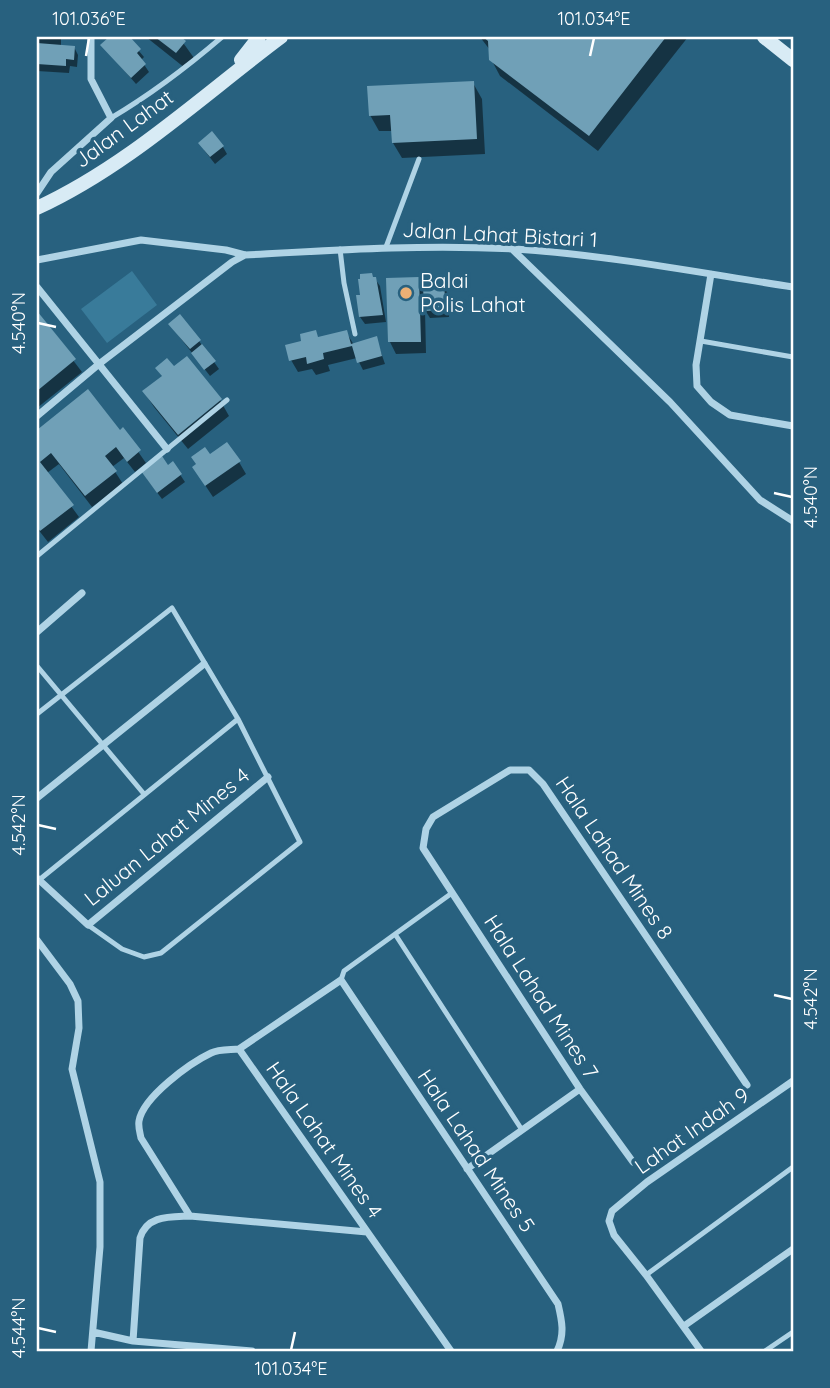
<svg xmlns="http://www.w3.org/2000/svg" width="830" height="1388" font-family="Quicksand,sans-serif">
<rect width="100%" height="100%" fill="#28617f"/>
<path fill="#397b9a" d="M132 271 157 305 107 343 81 309Z"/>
<path fill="#0007" d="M37 37H83V39H61V46L74 47 78 55 77 67 70 66 69 73 37 71Z
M111 37H127L144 57 141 60 149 72 136 84 102 45Z
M146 37H179L194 58 185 68Z
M480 37H688L598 151 500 76 491 59 490 50Z
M473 83 482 99 485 154 402 158 393 143V131H379L370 115Z
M223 147 227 154 215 164 204 150Z
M375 279 380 286 386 322 365 324 360 317 362 296Z
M418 279 423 287 443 286 448 294 449 317 430 318 425 310 426 353 396 354 390 342Z
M37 313 82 372 37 408Z
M175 331 199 341 219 369 210 376Z
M346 332 354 345 376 338 385 364 363 370 357 358 328 365 330 371 316 375 312 369 298 372 291 360 319 338Z
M157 368H174L220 400 229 416 188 449 154 407 144 392 163 377Z
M88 392 120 432 123 430 146 463 135 472 124 458 112 467 123 484 92 507 59 464 47 473 79 517 48 542 37 528V432Z
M210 456 239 462 246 474 213 497 201 479Z
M173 464 185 482 162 499 147 479Z"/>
<path fill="#70a0b7" d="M109 37H130L141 49 137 53 146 64 131 78 100 45Z
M155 37H181L186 41 176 53Z
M483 37H666L589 136 489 60 488 41Z
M37 43 75 46 74 60 66 59V66L37 64Z
M474 81 477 139 392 143 390 115 369 116 367 86Z
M212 131 224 146 210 157 198 143Z
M372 273 373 277H376L383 315 359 317 356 295H360L358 279H360V274Z
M419 277 421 342H388L386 278Z
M444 284 446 310 424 311 423 285Z
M37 311 76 359 37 391Z
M180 314 201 340 190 349 168 324Z
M316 330 318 337 347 330 351 344 377 336 382 356 357 363 352 346 323 353 324 359 307 364 306 357 289 361 285 345 301 341 300 334Z
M202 344 216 361 204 370 191 353Z
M187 356 222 399 178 435 142 391 162 376 155 368 167 358 174 366Z
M88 389 120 430 123 427 141 450 127 462 116 447 105 456 117 471 85 496 51 453 40 462 74 505 40 531 37 527V430Z
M227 442 241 461 205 486 192 467 196 464 191 457 205 447 210 454Z
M162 456 168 465 173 461 182 474 157 493 141 471Z"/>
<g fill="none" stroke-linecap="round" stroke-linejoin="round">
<path stroke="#afd3e5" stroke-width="5" d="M111 118C150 95 187 67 222 37
M386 247 419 159
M340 249 344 283 355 334
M701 341 793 357
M37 556 227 400
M37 666 144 794
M37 714 172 608 238 719 300 842 161 953 144 957 122 949 88 925
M39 880 238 719
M395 934 522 1130
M341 980 344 971 452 893
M646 1275 793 1167
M765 1351 793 1332"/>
<path stroke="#afd3e5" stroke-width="7" d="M37 193 51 172 111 118 91 79V37
M513 250 670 402 760 500 793 521
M37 260 141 240 226 250 245 255C335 250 425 244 515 249 608 255 701 273 793 287
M711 274 696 365 697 386 711 402 730 415 793 426
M37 287 167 449
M37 416 99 364 232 262 245 255
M37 632 82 593
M37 798 204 664
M37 878 88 925 268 777
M37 940 70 984 78 1001 79 1028 72 1069 100 1182V1247L91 1351
M633 1162 580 1089 423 848 426 829 433 817 510 770H529L543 784 747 1085
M467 1169 580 1089
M190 1216 141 1138C140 1133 138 1127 139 1121 143 1097 190 1063 211 1053 219 1049 230 1050 239 1049
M684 1326 793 1249
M93 1332 133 1341 252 1351
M133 1341 140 1238C147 1215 170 1217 190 1216L367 1232
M451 1351 239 1049 341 980 558 1304C562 1321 565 1334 557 1351
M701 1351 646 1275 614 1235 609 1221 612 1211 647 1182 793 1081"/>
<path stroke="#d8ebf5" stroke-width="14" d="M764 37 793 60
M241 60 259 37
M37 208C128 166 202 96 281 37"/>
</g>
<path fill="none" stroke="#fff" stroke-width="2.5" d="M86 56 89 38M590 56 594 38M38 323 56 327M774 493 792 497M38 825 56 829M774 995 792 999M38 1328 56 1332M291 1350 295 1332"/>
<circle fill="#ecb075" stroke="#28617f" stroke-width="2.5" cx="406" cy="293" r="7"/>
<g text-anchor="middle" stroke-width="7" stroke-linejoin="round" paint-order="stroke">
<g font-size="21" fill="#fff" stroke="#28617f">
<text transform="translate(124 129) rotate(-36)" y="7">Jalan Lahat</text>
<text transform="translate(500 235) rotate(3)" y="7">Jalan Lahat Bistari 1</text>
<text transform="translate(167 837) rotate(-39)" y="7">Laluan Lahat Mines 4</text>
<text transform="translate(614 858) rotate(56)" y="7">Hala Lahad Mines 8</text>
<text transform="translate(541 997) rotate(57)" y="7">Hala Lahad Mines 7</text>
<text transform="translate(692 1131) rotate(-35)" y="7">Lahat Indah 9</text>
<text transform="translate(324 1140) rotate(55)" y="7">Hala Lahat Mines 4</text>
<text transform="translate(476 1151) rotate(56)" y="7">Hala Lahad Mines 5</text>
</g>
<g font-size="21" fill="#fff" stroke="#28617f" text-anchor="start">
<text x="420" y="288">Balai<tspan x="420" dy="24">Polis Lahat</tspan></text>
</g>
</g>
<rect width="830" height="1388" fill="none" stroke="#28617f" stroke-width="77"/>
<rect x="38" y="38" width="754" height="1312" fill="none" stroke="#fff" stroke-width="2.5"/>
<g font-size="18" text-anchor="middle" fill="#fff">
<text x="89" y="25">101.036°E</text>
<text x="594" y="25">101.034°E</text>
<text transform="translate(19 323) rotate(-90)" y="6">4.540°N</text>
<text transform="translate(811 497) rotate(-90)" y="6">4.540°N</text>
<text transform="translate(19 825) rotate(-90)" y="6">4.542°N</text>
<text transform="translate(811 999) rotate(-90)" y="6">4.542°N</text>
<text transform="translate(19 1328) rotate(-90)" y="6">4.544°N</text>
<text x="291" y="1375">101.034°E</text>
</g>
</svg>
